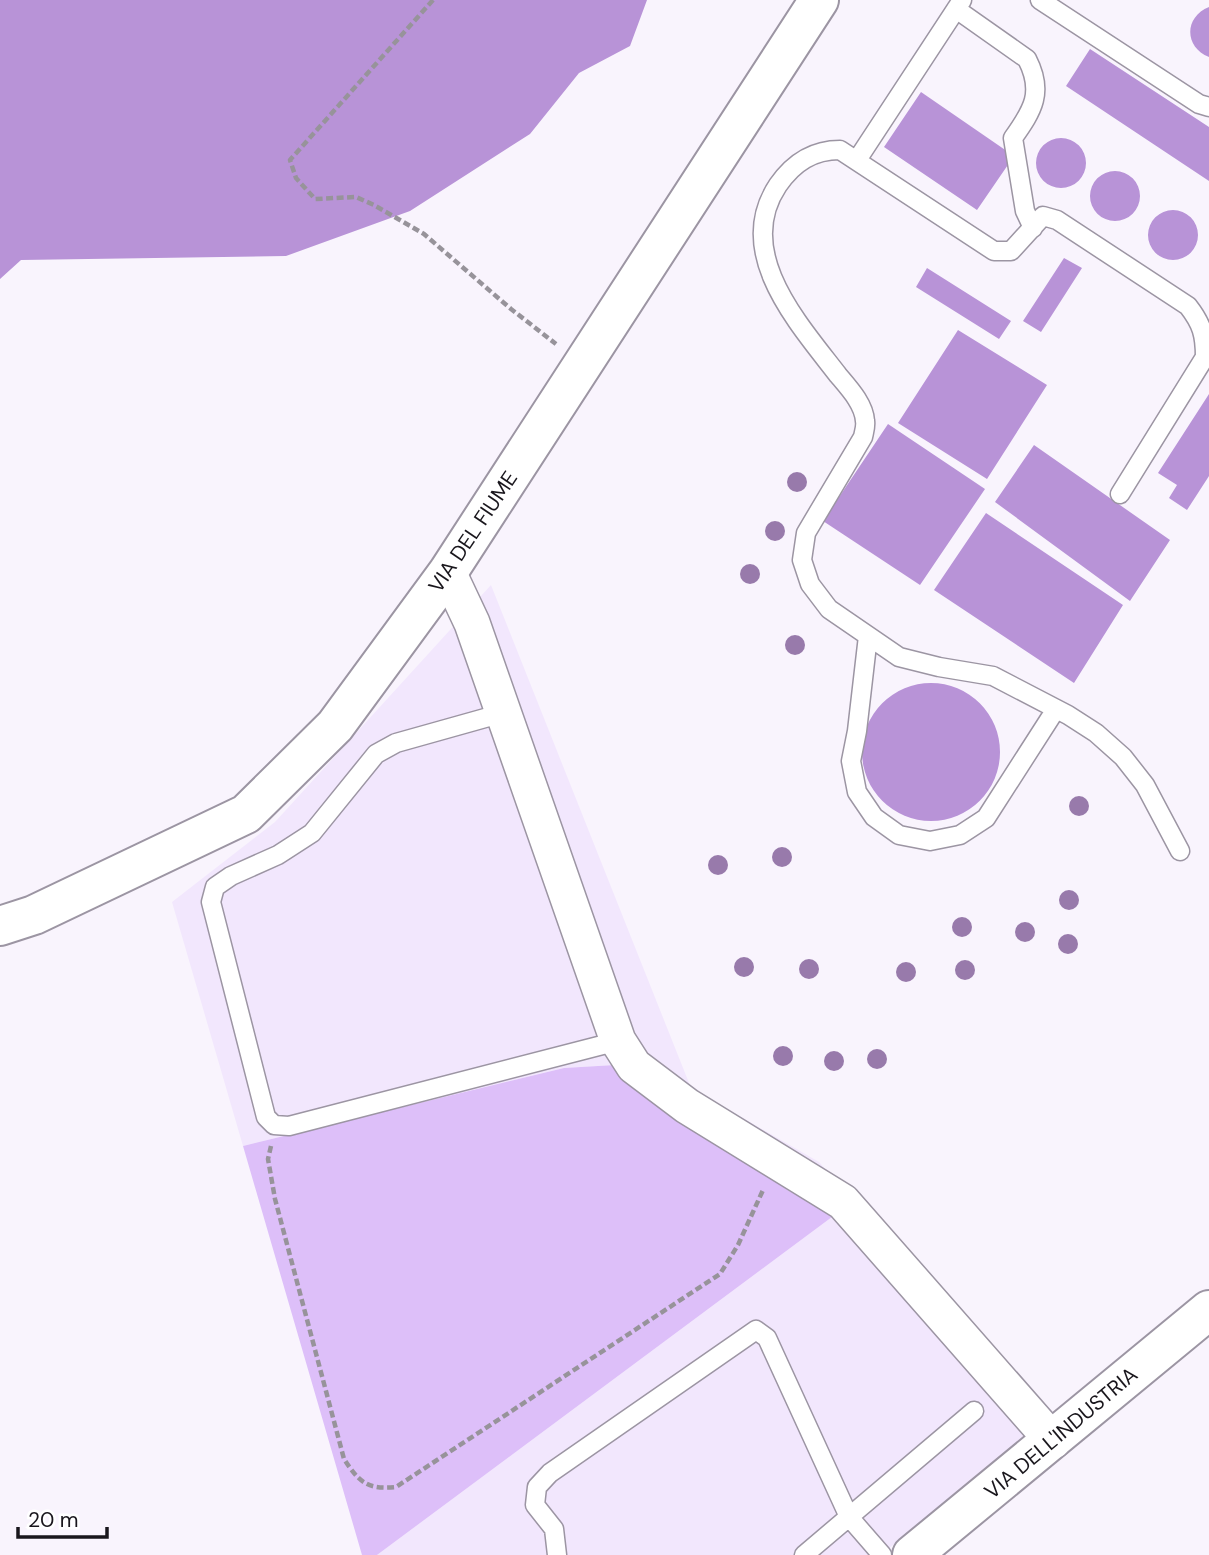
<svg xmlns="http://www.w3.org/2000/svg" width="1209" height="1555" font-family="'DM Sans',sans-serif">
<rect width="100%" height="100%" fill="#f9f4fd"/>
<path fill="#f2e7fd" d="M491 585 691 1088 819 1162 1045 1419 881 1555H377L836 1214 789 1191 615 1065 564 1068 243 1146 172 902 275 822Z"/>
<path fill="#ddbff9" d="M615 1065 789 1191 836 1214 377 1555H362L243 1146 564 1068Z"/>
<path fill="#b893d7" d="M0 0H647L630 46 579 73 530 134 410 211 286 256 21 260 0 279Z
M1209 7V57C1184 47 1184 17 1209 7Z
M1090 49 1209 127V181L1066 86Z
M921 92 1014 156 977 210 884 147Z
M1036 163a25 25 0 1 1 50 0a25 25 0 1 1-50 0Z
M1090 196a25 25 0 1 1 50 0a25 25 0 1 1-50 0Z
M1148 235a25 25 0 1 1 50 0a25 25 0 1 1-50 0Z
M1064 258 1082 268 1041 332 1023 321Z
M927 268 1011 321 999 339 916 287Z
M958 330 1047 385 987 479 898 423Z
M1209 394V476L1187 510 1169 498 1177 485 1158 473Z
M888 424 985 489 920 585 823 521Z
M1034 445 1170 540 1130 601 995 502Z
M986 513 1123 605 1074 683 934 590Z
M862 752a69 69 0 1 1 138 0a69 69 0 1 1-138 0Z"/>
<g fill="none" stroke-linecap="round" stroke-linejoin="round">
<defs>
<path id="lane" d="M1040 0 1199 104 1209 107
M956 9 1027 59C1044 92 1033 110 1013 138L1025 211 1033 228
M857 160 962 0
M1120 494 1205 357C1205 335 1202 324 1188 306L1057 220 1043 216 1011 251H994L840 150C813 150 794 162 778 185 733 252 798 323 838 375 849 388 864 404 865 421 866 426 864 432 863 437L806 533 802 560 810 584 829 609 899 657 939 667 993 676 1068 715 1096 733 1123 757 1145 785 1180 851
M868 636 857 731 851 761 857 792 874 817 899 835 930 841 960 835 986 818 1056 709
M503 713 396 743 376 754 312 833 278 855 231 876 215 887 211 902 266 1117 274 1125 289 1126 618 1041
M557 1555 554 1529 535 1505 537 1487 550 1473 756 1330 767 1338 849 1517 882 1555
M804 1555 974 1411"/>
<path id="street" d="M448 572 472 623 618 1041 634 1066 687 1106 843 1202 1053 1441"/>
<path id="secondary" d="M0 926 34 915 246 814 335 726 448 572 819 0
M912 1555 1209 1310"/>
</defs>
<use href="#lane" stroke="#9c95a3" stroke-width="21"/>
<use href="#street" stroke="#9c95a3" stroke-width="38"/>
<use href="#secondary" stroke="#9c95a3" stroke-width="42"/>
<path stroke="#97939a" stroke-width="4.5" stroke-dasharray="7 3.5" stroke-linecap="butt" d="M433 0 290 160 296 178 315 199 356 197 374 205 424 234 511 309 556 344
M271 1146 268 1159 275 1199 344 1459C359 1482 367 1490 396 1487L720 1274 738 1245 763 1190"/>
<use href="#lane" stroke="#fff" stroke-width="18"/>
<use href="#street" stroke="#fff" stroke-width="35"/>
<use href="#secondary" stroke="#fff" stroke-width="38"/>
</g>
<g fill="#987aab">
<circle cx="797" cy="482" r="10"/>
<circle cx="775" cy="531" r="10"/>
<circle cx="750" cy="574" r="10"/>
<circle cx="795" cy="645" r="10"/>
<circle cx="1079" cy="806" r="10"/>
<circle cx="782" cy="857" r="10"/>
<circle cx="718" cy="865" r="10"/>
<circle cx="1069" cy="900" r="10"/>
<circle cx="962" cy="927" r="10"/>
<circle cx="1025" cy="932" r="10"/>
<circle cx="1068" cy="944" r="10"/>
<circle cx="744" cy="967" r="10"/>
<circle cx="809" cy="969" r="10"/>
<circle cx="965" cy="970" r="10"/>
<circle cx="906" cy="972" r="10"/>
<circle cx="783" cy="1056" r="10"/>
<circle cx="877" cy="1059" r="10"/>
<circle cx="834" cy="1061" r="10"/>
</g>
<g text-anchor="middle" stroke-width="6" stroke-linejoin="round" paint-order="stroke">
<g font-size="21" fill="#19161c" stroke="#fff">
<text transform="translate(473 532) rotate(-56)" y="7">VIA DEL FIUME</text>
<text transform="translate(1061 1433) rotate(-40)" y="7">VIA DELL'INDUSTRIA</text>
</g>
</g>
<path d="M18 1527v10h89v-10" fill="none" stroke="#19161c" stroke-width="3.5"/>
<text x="28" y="1527" font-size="21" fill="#19161c" stroke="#ffffff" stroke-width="5" paint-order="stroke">20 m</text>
</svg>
